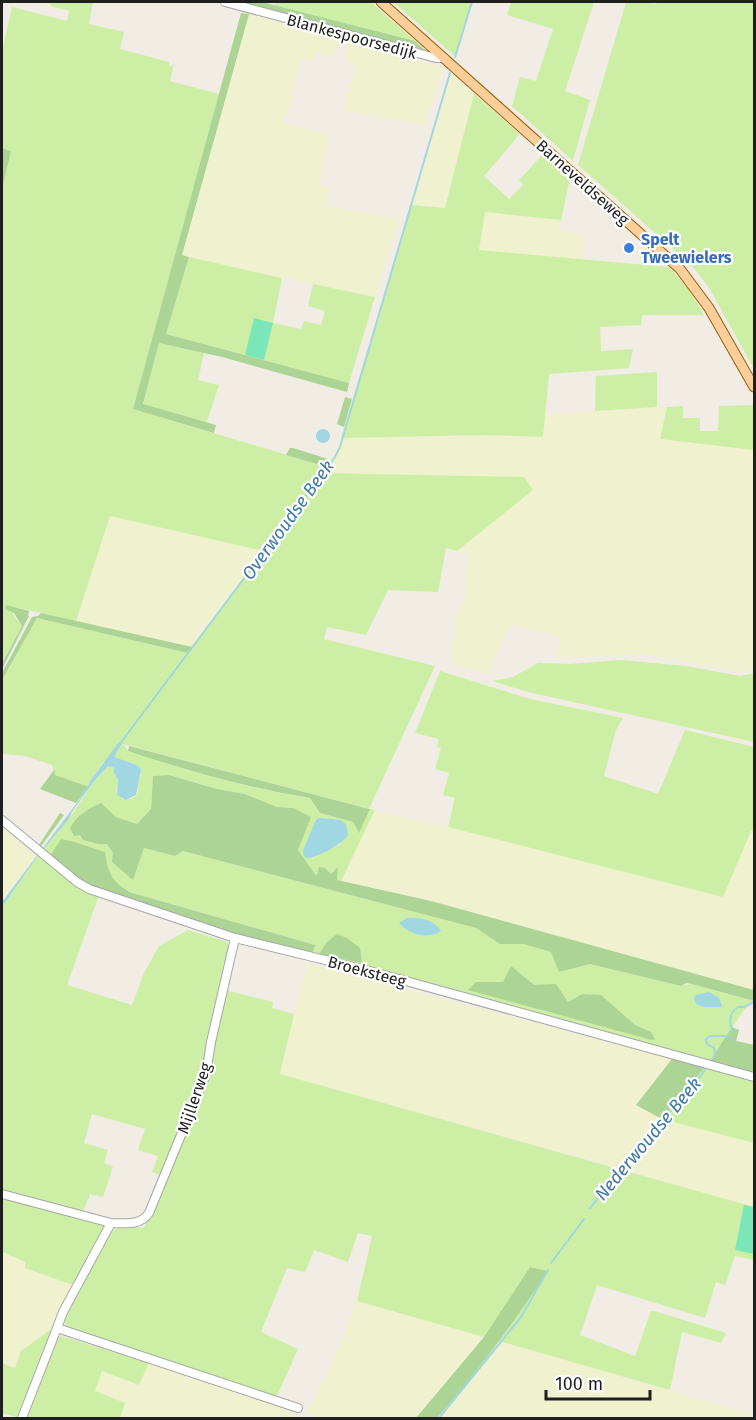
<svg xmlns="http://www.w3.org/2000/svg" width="756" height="1420" font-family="'Fira Sans',sans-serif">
<rect width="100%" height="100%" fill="#f1ece4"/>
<path fill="#f0f1ce" d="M249 14 340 39 333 56 317 53 314 61 300 59 285 123 330 135 319 185 330 187 327 206 399 219 375 297 182 256Z
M349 41 443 67 425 125 343 111 356 64 344 59Z
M451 73 474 94 445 208 411 205Z
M485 212 561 220 560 230 585 235 580 261 479 251Z
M667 407 660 439 754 450V669L748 671 741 672 641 654 556 658 561 637 510 625 487 674 453 664 455 615 464 601 468 553 457 551 532 490 524 478 319 473 335 451 341 438 485 435 542 437 545 414Z
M110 515 264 550 192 647 76 621Z
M375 810 510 842 723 897 751 830 754 831V990L431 901 341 881Z
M2 824 11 830 36 855 2 902Z
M307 963 672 1059 636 1105 662 1119 754 1143V1208L622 1169 280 1074Z
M3 1252 25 1262V1268L75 1286 54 1330 15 1368 2 1363Z
M357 1301 412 1316 484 1337 416 1418H313L314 1416 307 1412 332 1364Z
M499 1341 754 1415V1418H437L465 1386Z
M154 1362 187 1373 188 1376 295 1411 296 1418H120L125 1403 95 1391 102 1371 139 1384 149 1363Z"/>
<path fill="#cdefa5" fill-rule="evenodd" d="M51 2H93L89 24 124 32 120 49 169 62V66H172L174 64 170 81 219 94 133 409 324 466 320 473 524 477 533 490 457 551 446 548 438 592 388 590 366 635 327 627 324 639 435 666 369 809 123 744 128 751C188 771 248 789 310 798L320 813 353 822 359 832 370 809 375 810 341 881 337 880V869L331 874H315L298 850 311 817 294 808 277 807 245 794 217 789 169 775 153 776 151 809 137 824 116 817 80 835 83 840 98 844H107L132 879 144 848 175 856 183 851 476 928 500 944H523L551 952 559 971 590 964 681 986 692 984 754 1001 744 1010 710 1061 312 956 315 945 129 892C111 881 108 873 105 852L75 842 61 840 49 857 40 853 69 819 94 781 108 766H114V773L118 780 116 791 123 799C130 801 135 798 138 792L137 785 141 774 137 765 113 757 104 761 90 781 89 787 55 775 52 765 25 756 2 754V680L37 618 188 653 264 551 110 516 76 621 6 605 22 626 2 664V190L11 151 2 148V52L12 7 67 21 69 11 50 6ZM316 820 341 844 312 858 313 831Z
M277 2H371L415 41 274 5Z
M393 2H472L456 57Z
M511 2H594L565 91 590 100 573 161 512 106 520 77 536 81 553 29 507 15Z
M626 2H644L656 4 658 2H754V369L709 288 697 272 679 254 578 165Z
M474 94 520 134 484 176 509 199 523 185 519 180 543 154 570 178 561 220 485 212 479 250 669 267 689 290 704 315H642L641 325 600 327 601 351 633 349 629 368 549 374 543 437 485 435 341 438 411 205 445 208Z
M189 257 282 278 273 323 301 329 304 321 321 325 325 311 308 306 313 284 375 297 349 383 166 334Z
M159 343 204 353 198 380 219 385 207 422 143 405Z
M657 372V407L595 411 596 376Z
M754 405V450L660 439 667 407 683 406V418H700V431H718L719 406Z
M621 660 686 666 740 676 754 673V742L528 692 492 681 513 677 538 663 570 664Z
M440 671 530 699 623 718 616 730 604 776 658 794 685 730 754 747V831H751L723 897 448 827 455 798 443 795 449 773 435 769 441 748 437 747 439 739 415 733Z
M38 856 82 891 98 898 67 985 132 1005 144 973 159 946 188 930 227 942 229 947 209 1031 202 1078 162 1176 152 1172 158 1156 138 1150 145 1129 92 1114 84 1143 108 1150 104 1163 113 1167 103 1197 90 1194 82 1214 2 1191V907Z
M225 990 273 1002 272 1008 294 1014 280 1074 754 1207V1260L735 1256 725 1285 716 1282 705 1318 597 1285 580 1335 635 1356 651 1311H654L726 1333 721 1343 682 1332 670 1390 499 1341 548 1271 530 1267 484 1337 357 1301 372 1236 358 1233 348 1262 314 1250 305 1272 287 1268 261 1332 298 1349 276 1398 67 1328 63 1318 111 1231 124 1225 143 1228 150 1217 210 1056Z
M705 1067 754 1080V1143L662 1119Z
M2 1198 103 1224 105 1229 75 1286 25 1268V1262L3 1252 2 1254Z
M50 1330H54L19 1418 2 1413V1363L15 1368 21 1351Z
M61 1336 149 1363 139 1385 102 1371 95 1391 125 1403 120 1418H25L58 1338Z"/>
<path fill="#abd495" d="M236 2H262L415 41 425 50Z
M241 13 249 14 182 255 189 257 166 334 349 383 347 392 222 357 159 343 143 404 216 425 214 433 133 409Z
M2 148 11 151 2 190Z
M345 397 352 399 344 427 337 424Z
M290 448H293L328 459 324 466 286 455Z
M6 605 29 611 28 615 29 616 2 669V664L22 626 14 613 5 609Z
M41 613 192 647 188 653 37 618 2 680V673L32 617 38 616Z
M129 746 369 809H370L359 833 353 822 320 813 310 798C248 788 188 771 128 751Z
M54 770 55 775 89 787 76 803 40 789Z
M169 775 217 789 245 794 277 807 294 808 311 817 298 850 315 874 317 875 319 867 325 868 331 874 338 867 337 880 431 901 754 990V1001L692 984 686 983 681 986 590 964 559 972 551 952 523 944H500L476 928 183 851 175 856 144 848 133 880 112 862 113 853 107 844H98L83 840 80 835 74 836 70 828C77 815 88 809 101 803L116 817 137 824 151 809 153 776Z
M60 813 64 815 39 849 37 848Z
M61 839 75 842 105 852C108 873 111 880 129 892L315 945 312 956 271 947 86 886 49 857Z
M337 934 347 938 360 948 362 963 319 954 327 942Z
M511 966 534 985 556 984 568 1002 582 994 601 995 635 1025 651 1032 655 1039 652 1040 468 990 476 982H503Z
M732 1027 739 1030 736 1041 754 1045V1073L710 1061Z
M672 1059 705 1067 662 1119 636 1105Z
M530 1267 548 1271C514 1322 478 1372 437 1418H416L484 1337Z"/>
<path fill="#7be7b8" d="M254 318 273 323 264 360 245 355Z
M744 1205 754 1207V1254L735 1250Z"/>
<path fill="#a0d7e2" d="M316 436a7 7 0 1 1 14 0a7 7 0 1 1-14 0Z
M119 742 122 743 114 757 137 765 141 769 136 795 126 800 117 795 118 780 114 773V767L108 766 94 781 72 812 69 819 40 853 2 907V902L89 787 90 781Z
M319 818 340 820 346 824 348 835C343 844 317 858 306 858L303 854V850L316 820Z
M407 918C419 917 435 920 441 931 429 940 408 934 399 923Z
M709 992 719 998 722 1005 721 1007H704L696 1004 694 999 695 995Z"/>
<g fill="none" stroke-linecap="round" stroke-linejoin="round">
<path stroke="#a0d7e2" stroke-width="2" d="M455 57 472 2
M119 745 335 457 340 447 450 73
M82 795 91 783
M712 1059 715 1055 714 1048 707 1044 706 1039 710 1036H728L732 1030C729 1021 729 1013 738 1007H744L754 1002
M590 1208 705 1070
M551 1263 584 1219
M439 1418 521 1317 548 1270"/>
<defs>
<path id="minor" d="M225 2 436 58H444
M2 820 77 882 89 889 235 938 366 970 754 1077
M235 938 211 1042 206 1074 149 1213C140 1226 126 1223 111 1223L63 1312 57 1328 298 1408
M2 1194 111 1223
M22 1418 57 1328"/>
<path id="major" d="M381 2 680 269 709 308 754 387"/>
</defs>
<use href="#minor" stroke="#a6a6a6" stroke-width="10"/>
<use href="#major" stroke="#9a5f00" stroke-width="11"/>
<use href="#minor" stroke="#fff" stroke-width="8"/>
<use href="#major" stroke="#ffcf9b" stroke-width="9"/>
</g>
<circle fill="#3f7fe0" stroke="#fff" stroke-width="2" cx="629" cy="248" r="6"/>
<g text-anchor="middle" stroke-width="4.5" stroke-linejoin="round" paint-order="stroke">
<g font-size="16" fill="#1f1f1f" stroke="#fff">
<text transform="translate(352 36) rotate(15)" y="6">Blankespoorsedijk</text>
<text transform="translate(583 182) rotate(42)" y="6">Barneveldseweg</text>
<text transform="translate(367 971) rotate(15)" y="6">Broeksteeg</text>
<text transform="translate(194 1098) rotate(-71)" y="6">Mijllerweg</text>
</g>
<g font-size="16" font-weight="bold" fill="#366cbe" stroke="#fff" text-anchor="start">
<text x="641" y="245">Spelt<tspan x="641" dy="18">Tweewielers</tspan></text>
</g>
<g font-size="18" font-style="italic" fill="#3d78a7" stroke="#fff">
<text transform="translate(288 520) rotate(-54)" y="6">Overwoudse Beek</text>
<text transform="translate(648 1139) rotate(-50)" y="6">Nederwoudse Beek</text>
</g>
</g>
<rect width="756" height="1420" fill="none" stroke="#1f1f1f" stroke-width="6"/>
<path d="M546 1390v9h104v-9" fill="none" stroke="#1f1f1f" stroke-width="3"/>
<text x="555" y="1390" font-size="18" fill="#1f1f1f" stroke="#ffffff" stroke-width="4.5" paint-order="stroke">100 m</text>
</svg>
